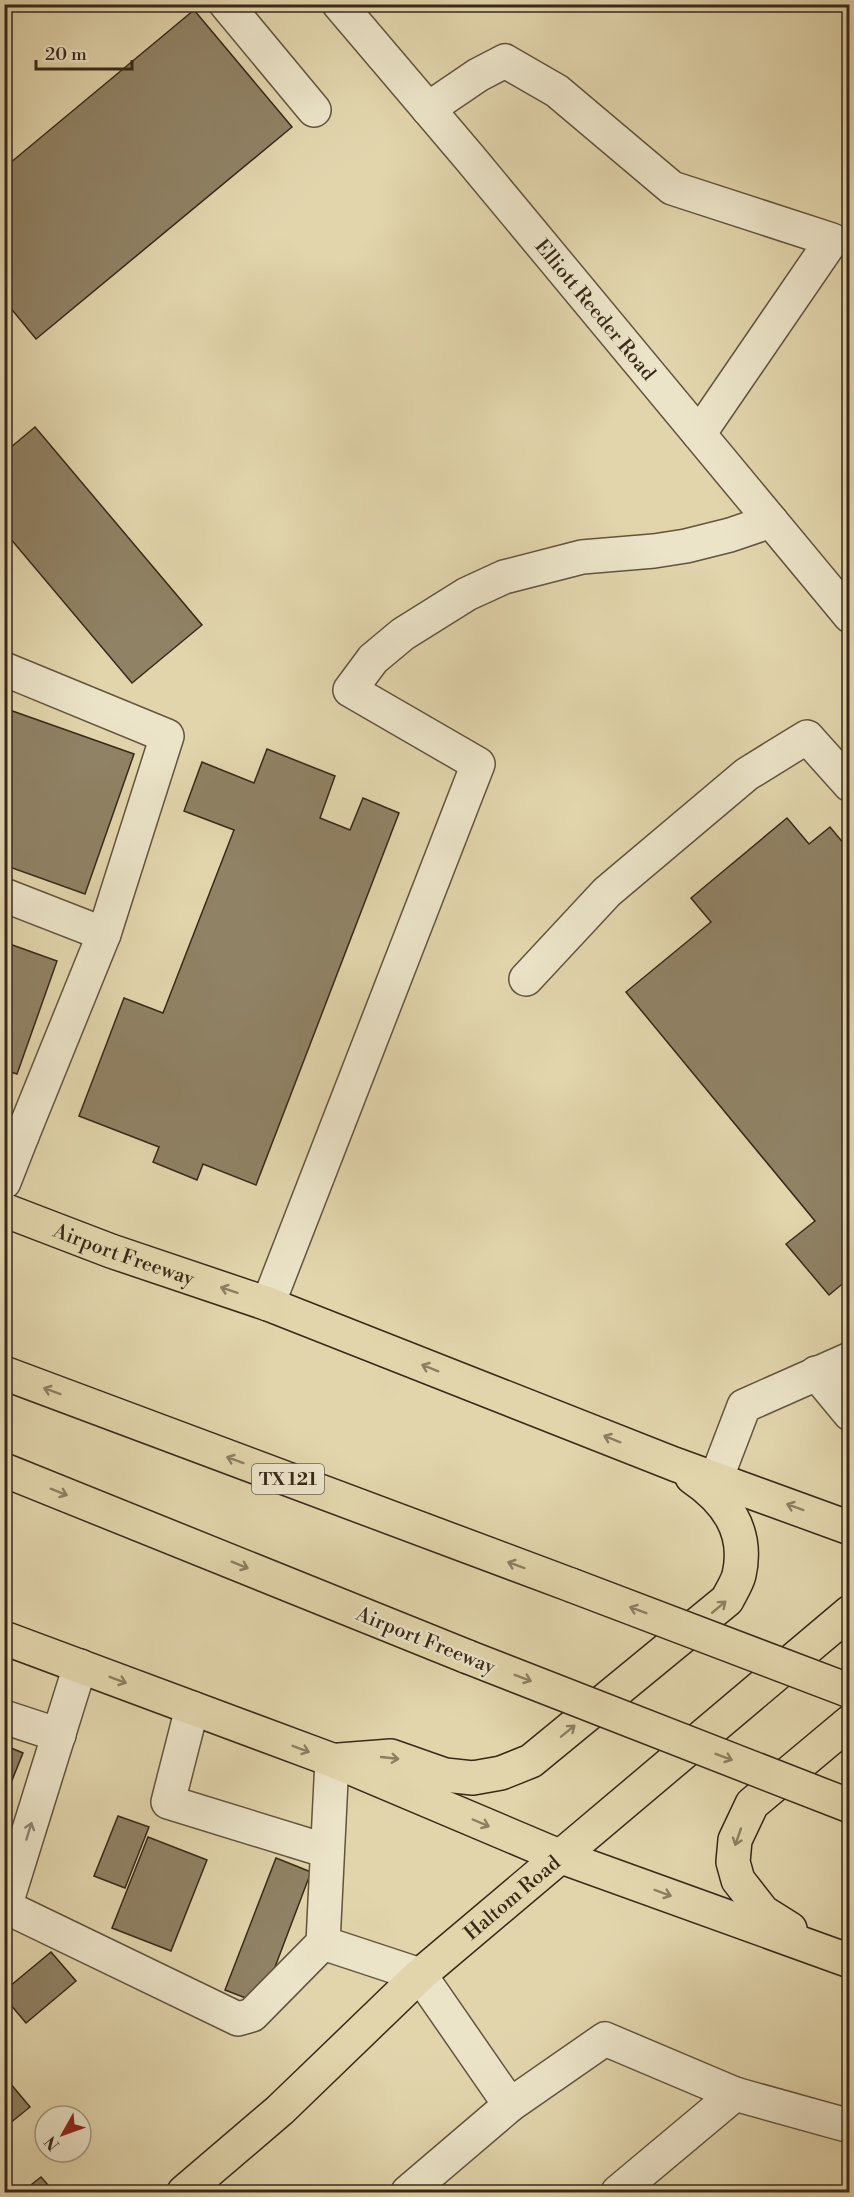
<svg xmlns="http://www.w3.org/2000/svg" width="854" height="2197" font-family="'Libre Bodoni',serif">
<rect width="100%" height="100%" fill="#e2d5ac"/>
<filter id="stains"><feTurbulence type="fractalNoise" baseFrequency=".00333" numOctaves="4"/><feColorMatrix values="0 0 0 0 .2 0 0 0 0 .09 0 0 0 0 .02 0 0 0 .5 -.17"/></filter>
<radialGradient id="worn" r=".72"><stop offset=".6" stop-color="#630" stop-opacity="0"/><stop offset="1" stop-color="#630" stop-opacity=".3"/></radialGradient>
<path fill="#908265" stroke="#382919" stroke-width="1.5" d="M194 10 292 127 36 339 4 300V168Z
M35 427 202 625 132 683 4 531V453Z
M4 708 134 754 85 894 4 865Z
M267 749 335 776 320 818 350 830 363 798 399 813 256 1185 203 1164 197 1180 153 1162 159 1147 79 1116 124 998 163 1013 234 830 184 811 202 762 254 783Z
M787 818 809 844 830 827 850 851V1284L847 1280 829 1295 786 1244 815 1221 626 992 711 922 691 898Z
M4 942 57 961 17 1074 4 1070Z
M4 1745 23 1753 4 1800Z
M118 1816 149 1827 125 1888 94 1876Z
M148 1837 207 1860 171 1951 112 1928Z
M276 1858 311 1872 261 2004 225 1990Z
M51 1952 76 1981 26 2023 4 1997V1991Z
M4 2076 30 2107 4 2128Z
M41 2177 54 2192H22Z"/>
<g fill="none" stroke-linecap="round" stroke-linejoin="round">
<defs>
<g id="minor">
<path d="M226 4 314 110"/>
<path id="s1" d="M339 4 469 157 850 616"/>
<path d="M428 109 478 75 505 61 557 91 672 188 832 240 699 434"/>
<path d="M4 669 167 736 104 934"/>
<path d="M4 895 104 934 22 1136"/>
<path d="M526 979 607 892 747 774 807 737 850 785"/>
<path d="M4 1130 22 1136 4 1182"/>
<path d="M268 1304 478 764 350 690 373 659 403 634 467 594 504 577 582 557 654 551 686 546 730 535 771 521"/>
<path d="M816 1373 850 1414"/>
<path d="M716 1479 744 1406 850 1359"/>
<path d="M192 1708 168 1802 327 1851"/>
<path d="M4 1717 59 1735"/>
<path d="M4 1906 238 2019 252 2015 323 1943 420 1975 510 2105 605 2039 735 2094 850 2126"/>
<path d="M5 1907 80 1666"/>
<path d="M323 1943 332 1760"/>
<path d="M408 2192 510 2105"/>
<path d="M618 2192 735 2094"/>
</g>
<g id="major">
<path id="s2" d="M4 1210 111 1251 268 1304 674 1464 850 1528"/>
<path d="M4 1638 332 1760 559 1856 850 1961"/>
<path d="M339 1760 391 1756 445 1775 473 1778 501 1773 531 1761 727 1600C731 1592 737 1583 739 1575 749 1531 726 1500 692 1477"/>
<path d="M790 1929 763 1912 738 1880 733 1862 735 1840 752 1804 850 1722"/>
<path id="s3" d="M184 2192 280 2110 420 1975 850 1612"/>
</g>
<path id="highway" d="M4 1373 571 1585
M4 1470 468 1657"/>
</defs>
<use href="#minor" stroke="#62543e" stroke-width="36"/>
<use href="#major" stroke="#382919" stroke-width="36"/>
<use href="#highway" stroke="#382919" stroke-width="36"/>
<use href="#minor" stroke="#ece4c9" stroke-width="33"/>
<use href="#major" stroke="#e2d5ac" stroke-width="33"/>
<use href="#highway" stroke="#e2d5ac" stroke-width="33"/>
<defs>
<path id="highway-bridge" d="M571 1585 850 1691
M468 1657 850 1806"/>
</defs>
<use href="#highway-bridge" stroke="#382919" stroke-width="36" stroke-linecap="butt"/>
<use href="#highway-bridge" stroke="#e2d5ac" stroke-width="33"/>
</g>
<defs><path id="oneway-shaft" d="M-6 0H5M1.5-3L5.5 0L1.5 3" fill="none" stroke-width="1.6" stroke-linecap="round" stroke-linejoin="round" transform="scale(1.5)"/></defs>
<g stroke="#8d7f62">
<use href="#oneway-shaft" transform="translate(229 1290) rotate(-161)"/>
<use href="#oneway-shaft" transform="translate(430 1368) rotate(-158)"/>
<use href="#oneway-shaft" transform="translate(52 1391) rotate(-160)"/>
<use href="#oneway-shaft" transform="translate(612 1439) rotate(-158)"/>
<use href="#oneway-shaft" transform="translate(235 1460) rotate(-160)"/>
<use href="#oneway-shaft" transform="translate(59 1492) rotate(22)"/>
<use href="#oneway-shaft" transform="translate(795 1507) rotate(-160)"/>
<use href="#oneway-shaft" transform="translate(240 1565) rotate(22)"/>
<use href="#oneway-shaft" transform="translate(516 1565) rotate(-160)"/>
<use href="#oneway-shaft" transform="translate(719 1607) rotate(-40)"/>
<use href="#oneway-shaft" transform="translate(638 1610) rotate(-159)"/>
<use href="#oneway-shaft" transform="translate(523 1678) rotate(21)"/>
<use href="#oneway-shaft" transform="translate(118 1680) rotate(21)"/>
<use href="#oneway-shaft" transform="translate(568 1731) rotate(-39)"/>
<use href="#oneway-shaft" transform="translate(301 1749) rotate(21)"/>
<use href="#oneway-shaft" transform="translate(724 1757) rotate(21)"/>
<use href="#oneway-shaft" transform="translate(390 1758) rotate(6)"/>
<use href="#oneway-shaft" transform="translate(481 1823) rotate(23)"/>
<use href="#oneway-shaft" transform="translate(738 1837) rotate(109)"/>
<use href="#oneway-shaft" transform="translate(663 1893) rotate(20)"/>
</g>
<use stroke="#928671" href="#oneway-shaft" transform="translate(29 1831) rotate(-73)"/>
<g text-anchor="middle" stroke-width="4.5" stroke-linejoin="round" paint-order="stroke">
<rect fill="#ece4c9" stroke="#6e614e" stroke-width="1.5" x="252" y="1464" width="72" height="30" rx="4.5"/>
<g font-size="18" font-weight="bold" fill="#382919">
<text x="288" y="1485">TX 121</text>
</g>
<g font-size="20" fill="#382919" stroke="#ece4c9">
<text dy="7" stroke="none"><textPath href="#s1" startOffset="399">Elliott Reeder Road</textPath></text>
<text dy="7" stroke="none"><textPath href="#s2" startOffset="128">Airport Freeway</textPath></text>
<text transform="translate(426 1640) rotate(22)" y="7">Airport Freeway</text>
<text dy="7" stroke="none"><textPath href="#s3" startOffset="441">Haltom Road</textPath></text>
</g>
</g>
<rect width="854" height="2197" fill="none" stroke="#e2d5ac" stroke-width="24"/>
<rect x="6" y="6" width="842" height="2185" fill="none" stroke="#382919" stroke-width="3"/>
<rect x="12" y="12" width="830" height="2173" fill="none" stroke="#382919" stroke-width="1.5"/>
<g transform="translate(63 2134) rotate(230)"><circle r="28" fill="#ece4c9" stroke="#a49983" stroke-width="1.5"/>
<path d="M0-4.5L10 22L0 15L-10 22Z" fill="#8f2418"/>
<text y="-9" font-size="16" font-weight="bold" text-anchor="middle" fill="#382919">N</text>
</g>
<path d="M36 60v9h96v-9" fill="none" stroke="#382919" stroke-width="3"/>
<text x="45" y="60" font-size="18" fill="#382919" stroke="#ece4c9" stroke-width="4.5" paint-order="stroke">20 m</text>
<rect width="100%" height="100%" filter="url(#stains)"/>
<rect width="100%" height="100%" fill="url(#worn)"/>
</svg>
